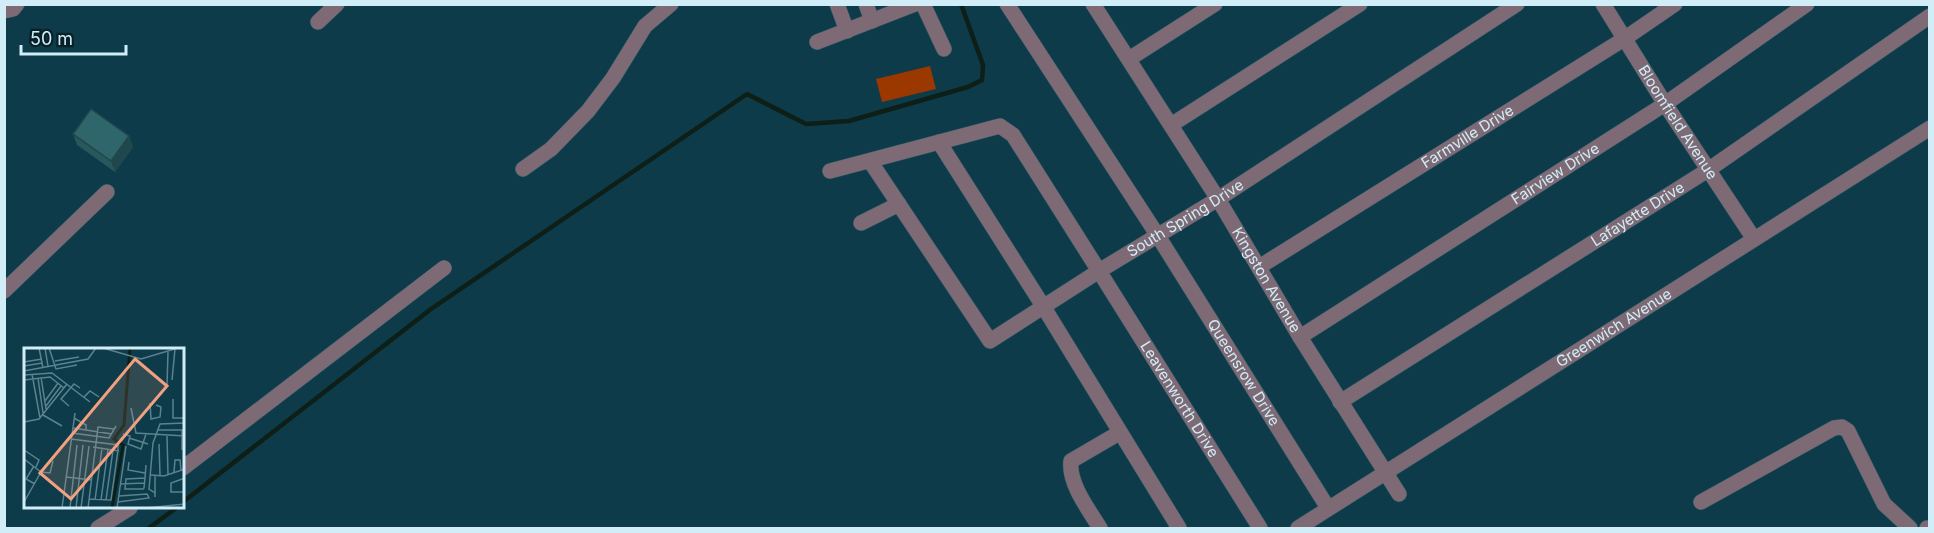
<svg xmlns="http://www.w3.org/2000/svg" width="1934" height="533" font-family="Inter,sans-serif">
<rect width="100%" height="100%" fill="#0d3b49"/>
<path fill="#9a3800" d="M930 66 936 89 882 102 876 79Z"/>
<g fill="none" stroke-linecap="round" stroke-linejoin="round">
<path stroke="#0d1f16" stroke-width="4.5" d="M183 502 431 309 747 94 806 124 849 121 968 87 982 80 983 65 961 4
M149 528 176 508"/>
<defs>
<g id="minor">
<path d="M837 4 847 31"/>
<path d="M866 4 872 21"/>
<path d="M923 4 944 49"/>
<path id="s1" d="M1007 4 1158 236 1328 508"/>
<path id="s2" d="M1093 4 1218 199 1300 337 1399 494"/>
<path id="s3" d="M1603 4 1665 104 1754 239"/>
<path d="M4 11 13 9 17 4"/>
<path d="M318 22 337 4"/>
<path d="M817 42 915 4"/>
<path d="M1129 59 1215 4"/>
<path d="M1171 125 1360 4"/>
<path d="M939 142 1043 306 1179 528"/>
<path id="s4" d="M870 161 990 341 1099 271 1218 199 1517 4"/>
<path d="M523 169 551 149 588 111 613 78 645 26 671 4"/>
<path id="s5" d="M830 171 1000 126 1013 135 1099 271 1260 528"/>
<path d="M861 223 899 204"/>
<path id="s6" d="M1259 267 1624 39 1675 4"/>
<path d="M4 291 107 192"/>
<path id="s7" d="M1300 337 1665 104 1807 4"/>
<path id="s8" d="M1340 402 1708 170 1930 16"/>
<path d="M183 468 444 268"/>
<path d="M1701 502 1834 428 1842 427 1848 431 1884 504 1910 528"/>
<path d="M98 528 130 508"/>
<path d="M1100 528C1089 510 1068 483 1071 461L1119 433"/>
<path id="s9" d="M1298 528 1930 128"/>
<path d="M1927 528H1930"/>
</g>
</defs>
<use href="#minor" stroke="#305b68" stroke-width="16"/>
<use href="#minor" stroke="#7d6a75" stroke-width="15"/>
</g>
<path fill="#28585c" d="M73 134 129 136 133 147 115 172 77 145Z"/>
<path fill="#20474b" d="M129 136 133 147 115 172 111 161Z"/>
<path fill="#2e666b" stroke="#20474b" stroke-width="1.5" d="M91 109 129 136 111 161 73 134Z"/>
<g text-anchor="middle" stroke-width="4.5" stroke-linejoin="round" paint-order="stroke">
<g font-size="15" fill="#d0edf8" stroke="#082028">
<text dy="5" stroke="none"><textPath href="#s3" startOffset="140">Bloomfield Avenue</textPath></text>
<text dy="5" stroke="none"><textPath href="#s6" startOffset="246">Farmville Drive</textPath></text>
<text dy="5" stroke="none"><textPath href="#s7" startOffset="303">Fairview Drive</textPath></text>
<text dy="5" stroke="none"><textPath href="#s8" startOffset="352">Lafayette Drive</textPath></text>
<text dy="5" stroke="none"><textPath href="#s4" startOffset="447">South Spring Drive</textPath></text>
<text dy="5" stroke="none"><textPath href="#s2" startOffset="326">Kingston Avenue</textPath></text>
<text dy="5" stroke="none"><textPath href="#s9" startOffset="374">Greenwich Avenue</textPath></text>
<text dy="5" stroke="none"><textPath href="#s1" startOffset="438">Queensrow Drive</textPath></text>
<text dy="5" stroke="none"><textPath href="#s5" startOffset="504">Leavenworth Drive</textPath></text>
</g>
</g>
<g transform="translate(24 348)">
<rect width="160" height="160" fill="#0d3b49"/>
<path fill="none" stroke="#0d1f16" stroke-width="3" d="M88 160 99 97 90 91 100 77 106 0"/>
<path fill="none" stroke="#5b828f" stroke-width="1.5" d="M15 0 19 20M21 0 24 18M25 0 32 21 53 17M79 0 117 11 154 0M31 13 55 9M0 14 18 11M0 18 18 15M0 23 64 11 72 0M8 26 16 70M0 27 28 25 66 54M17 29 22 61M14 30 19 65M0 32 26 29 40 40M148 32 151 1M143 37 144 4M60 49 66 43 75 49M149 51V70H161M21 53 34 35M126 55 127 71 136 69 137 59 132 57M22 58 37 38M45 58 37 51 50 36 56 40M107 60 112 85 161 88M19 67 38 78M50 70 62 77V82M0 74 15 71 43 36M49 80 88 86M134 82H161M158 82V102M48 85 85 90 92 78M99 86 106 88 104 96 117 101 122 86M143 88 144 127M105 90 124 96M47 91 94 97V102M135 96 136 127M69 99 95 103M0 102 15 112 12 119M0 111 17 124 26 125 29 113M105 114 104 122 121 125M10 118 2 131 11 136M150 124 151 112H156L157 122M127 127 140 128 161 121M131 127V149M42 129 68 132M121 130 102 131 101 141H119L120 140 121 130 122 117M161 130 147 135V144H161M96 136 120 135M131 145 125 141 129 95 136 76 161 75M65 151 87 152 94 102M71 152 78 100M77 152 84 101M82 152 89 102M0 154 17 124M94 154 125 150 123 146 95 148M38 160 51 65M46 160 53 97M52 160 59 97M57 160 65 98M64 160 74 79 90 81M93 160 102 98M122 160 161 156"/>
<path fill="#f2a07f" fill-opacity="0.15" stroke="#f2a07f" stroke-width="3" d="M111 11 143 38 47 151 16 125Z"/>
<rect width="160" height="160" fill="none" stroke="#d0edf8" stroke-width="3"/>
</g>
<rect width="1934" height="533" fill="none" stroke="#d0edf8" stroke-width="12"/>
<path d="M21 45v9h105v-9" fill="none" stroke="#d0edf8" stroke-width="3"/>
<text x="30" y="45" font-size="18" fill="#d0edf8" stroke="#082028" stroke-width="4.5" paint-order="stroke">50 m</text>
</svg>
